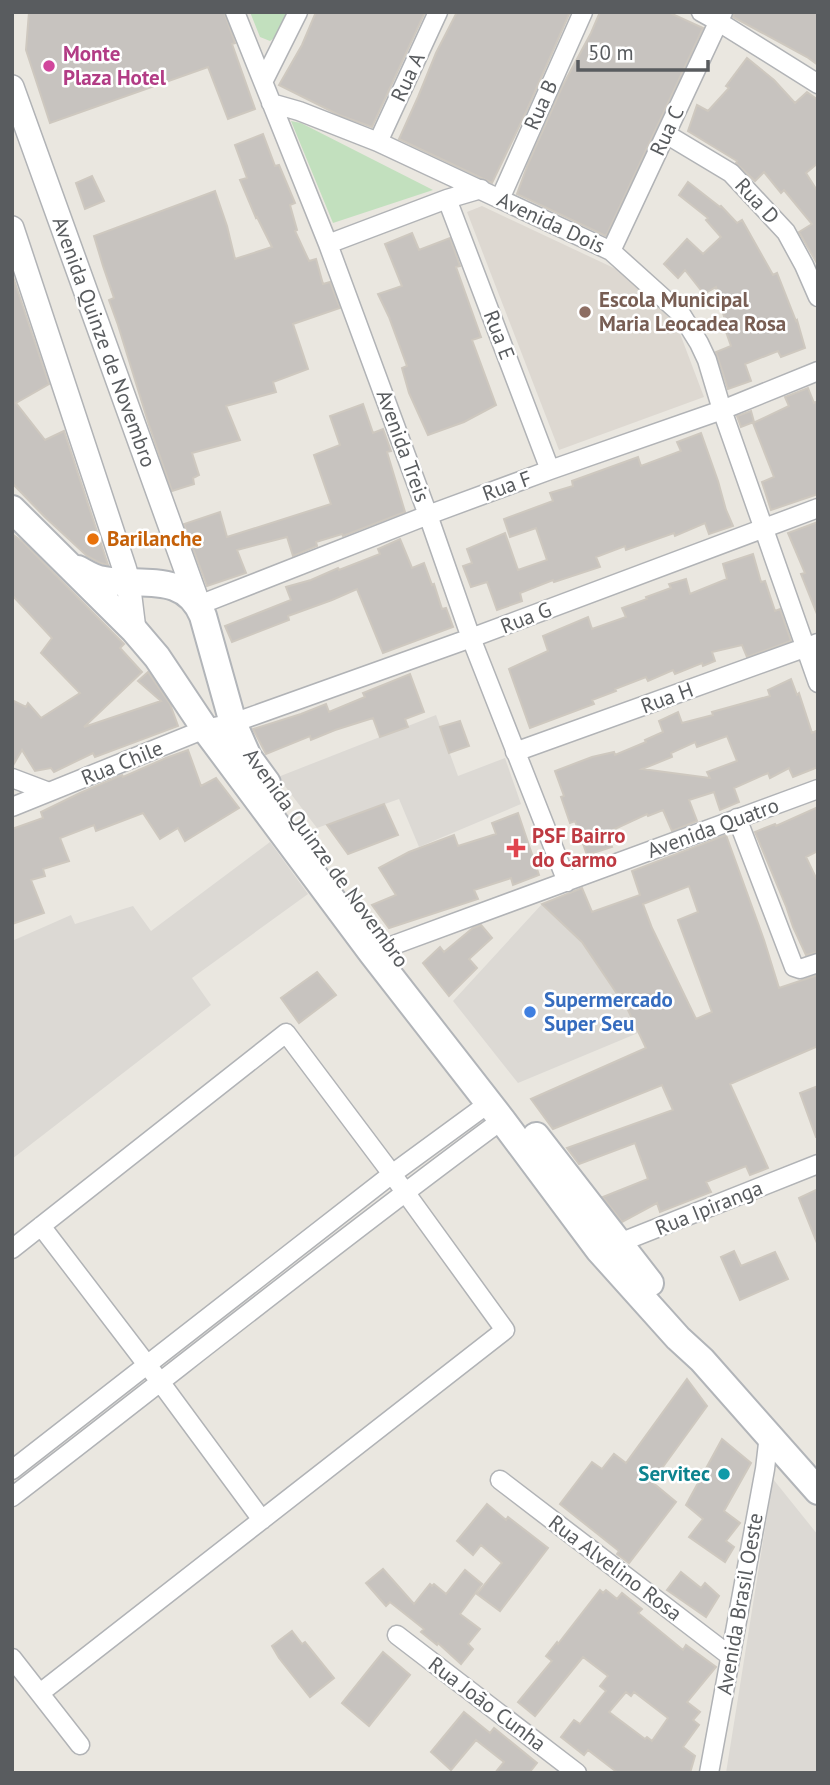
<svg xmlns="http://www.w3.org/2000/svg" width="830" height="1785" font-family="'PT Sans',sans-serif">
<rect width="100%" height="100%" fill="#eae7e0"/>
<path fill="#dcd9d4" d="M436 715 458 776 505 758 521 804 419 847 399 799 317 828 278 777Z
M270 842 308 894 192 978 211 1005 12 1159V941L71 915 75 924 133 906 151 931Z
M542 904 582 942 625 1002 638 1033 518 1083 453 1001Z
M773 1479 818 1535V1773H726Z"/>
<path fill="#ddd8d1" d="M482 206 616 269 651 294 679 331 704 397 559 450 467 212Z"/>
<path fill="#c2e0be" d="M250 12H288L277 36 270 41 260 37Z
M291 121 301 123 433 190 333 223Z"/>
<path fill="#c7c3bf" stroke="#cec8bf" stroke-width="2" fill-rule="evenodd" d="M29 12H224L235 43 232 44 255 109 228 119 208 67 50 123 26 50Z
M316 12H425L372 127 339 115 279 85 302 45Z
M457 12H570L526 112 492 183 399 139 418 97 436 53Z
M600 12H668L703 28 606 236 517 194 528 164 562 87 591 33Z
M734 12H818V65L807 57 733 17Z
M747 58 774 80 795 103 807 92 818 100V163L806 173 818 192V265L799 232 812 224 784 190 781 193 764 172 755 181 736 163 737 161 688 131 697 105 708 111 729 88 726 86Z
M263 134 275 166 279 165 295 203 290 205 297 230 295 231 309 261 316 259 323 284 330 282 340 308 293 324 308 369 273 382 276 392 226 406 240 440 192 453 199 475 193 478 194 484 172 491 149 425 118 325 109 300 114 298 103 266 94 236 215 191 227 226 235 259 272 247 257 217 256 218 240 180 247 178 235 145Z
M92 176 104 201 85 209 76 183Z
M688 182 720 207 721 206 737 223 742 220 773 275 777 273 796 321 797 320 805 348 781 357 778 351 745 364 751 381 728 389 716 352 731 346 724 326 726 324 716 287 704 294 685 270 678 278 664 264 687 239 703 254 721 237 706 220 708 218 679 195Z
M412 233 419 250 450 238 460 266 456 267 481 337 472 340 496 405 464 422 428 435 409 393 402 368 407 366 389 317 378 294 402 286 385 244Z
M12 274 49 384 16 403 45 440 64 431 108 565 100 563 87 556 45 517 12 483Z
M808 388 814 403 818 401V494L771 510 762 482 774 477 753 423 789 406 785 397Z
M363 404 373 433 383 429 391 451 387 452 405 512 343 536 342 534 316 542 317 546 293 556 287 537 237 550 246 573 207 586 184 524 220 512 227 537 331 504 314 455 340 445 330 416Z
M751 411 754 422 741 427 737 416Z
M701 433 718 481 726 510 733 526 709 534 705 523 675 536 674 533 626 550 625 546 596 557 600 567 554 582 553 580 520 593 522 601 497 610 487 582 471 587 463 566 472 563 467 549 505 533 518 570 547 560 536 528 510 537 504 519 553 501 550 493 573 486 572 481 638 457 641 466 681 451 677 442Z
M818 522V614H817L801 574 805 573 788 533Z
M12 534 23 542 124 644 120 648 142 672 84 727 161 701 138 681 148 672 170 704 178 726 95 757 93 753 54 772 51 768 35 771 22 750 12 767V700L26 707 28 703 41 718 80 693 41 653 52 638 12 595Z
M400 539 412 568 424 563 432 585 434 584 442 609 446 608 453 627 383 653 357 589 332 600 288 616 289 620 232 642 225 626 291 600 286 587 311 580 338 568 339 570 380 554 378 549Z
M753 554 761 582 765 581 775 611 780 609 791 641 747 657 742 645 712 652 715 661 703 666 702 663 675 674 673 670 648 681 646 677 615 689 616 691 592 700 594 704 530 728 509 669 548 651 543 636 588 617 592 629 626 617 622 608 647 599 646 597 671 588 669 584 686 579 690 594 727 579 723 564Z
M410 674 424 712 405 719 408 727 380 737 373 718 335 730 311 740 310 736 266 754 253 729 301 714 326 704 329 712 365 697 363 693Z
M791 679 797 695 799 693 812 733 818 730V767L793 777 789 768 770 778 768 773 734 788 739 802 720 810 714 792 689 800 697 821 672 831 663 810 648 816 647 814 606 833 612 847 587 855 575 821 570 823 561 797 564 796 555 771 592 757 614 752 615 755 646 742 645 740 663 732 659 721 678 712 682 723 713 715 712 712 770 696 768 690ZM727 736 737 761 707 772 710 778 642 769 672 757 671 753 695 742 697 747Z
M460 721 469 746 449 753 440 727Z
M188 750 201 786 216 778 239 808 185 841 178 828 160 839 143 813 96 831 94 825 60 838 69 861 43 869 45 876 31 880 44 913 12 924V829L43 818 41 812 80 793 122 775 123 777 166 758Z
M384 804 398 835 348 854 327 825Z
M818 807V851L806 857 818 882V952L806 955 793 927 786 906 755 832 775 824 776 826Z
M518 813 539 875 513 885 511 878 474 890 478 899 389 928 372 905 396 895 379 868 409 852 454 835 458 846 496 834 492 823Z
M726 835 764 940 779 988 818 975V1046L730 1084 768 1168 750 1175 746 1166 706 1182 711 1192 660 1212 657 1203 622 1222 603 1197 648 1179 635 1143 579 1164 567 1148 673 1110 662 1085 553 1129 531 1099 646 1048 628 1010 582 942 542 904 582 888 592 912 640 895 632 871ZM689 886 698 912 678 920 712 1012 696 1019 652 928 643 904Z
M481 925 492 938 469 959 477 968 449 996 423 963 440 947 444 952 473 928Z
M317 972 336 995 299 1023 281 998Z
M818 1086V1137H816L800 1093Z
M818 1189V1242L817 1243 799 1198Z
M734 1251 741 1266 775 1252 788 1279 740 1300 721 1257Z
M687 1379 707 1406 652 1482 676 1502 629 1563 617 1554 619 1551 560 1504 592 1462 602 1469 614 1454 626 1463Z
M722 1439 751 1463 724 1511 740 1523 726 1541 734 1547 725 1562 689 1537 703 1519 686 1505Z
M487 1504 506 1520 508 1517 548 1548 500 1611 477 1594 502 1563 481 1545 473 1555 457 1541Z
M383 1569 414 1604 430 1584 432 1586 434 1584 446 1594 465 1570 482 1584 460 1614 480 1629 468 1644 473 1649 461 1664 438 1643 437 1645 421 1632 424 1629 390 1602 386 1606 366 1583Z
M681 1572 701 1588 705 1583 719 1596 706 1617 667 1590Z
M600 1590 603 1593 606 1590 617 1599 622 1593 642 1609 638 1613 683 1650 686 1645 716 1667 687 1702 700 1712 693 1720 699 1725 683 1747 695 1756 690 1773H618L588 1750 584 1755 561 1737 574 1720 580 1724 606 1691 600 1686 608 1676 583 1657 535 1716 518 1702 552 1661 546 1656 557 1642 558 1644ZM626 1692 631 1696 634 1692 668 1718 652 1741 647 1737 645 1739 609 1712Z
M292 1631 302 1644 305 1642 334 1678 310 1697 279 1658 272 1646Z
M383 1652 410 1675 369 1726 342 1703Z
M464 1712 490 1733 494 1728 537 1763 529 1773H495L504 1762 476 1740 451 1770 431 1752Z"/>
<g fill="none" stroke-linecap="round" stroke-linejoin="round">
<defs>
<path id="minor" d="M235 12 328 244 428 515 471 638 567 882
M701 12 719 22 818 84
M263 82 298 12
M271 103 299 111 378 142 611 251 681 314 699 343 707 360 722 410 818 683
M666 134 731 173 786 232 804 265 818 297
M378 142 438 12
M447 199 550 470
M500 199 583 12
M328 244 447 199 481 189
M611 251 723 12
M199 605 428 515 550 470 722 410 818 371
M515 752 818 643
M12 778 49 792
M12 807 205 729 233 723 471 638 818 508
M737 818 794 967 800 969 818 963
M372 953 818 789
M41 1226 161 1383 262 1520
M609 1247 818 1164
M12 1249 286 1033 392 1174 505 1330 40 1693
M12 1470 392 1174 489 1103
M500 1480 730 1656
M12 1497C176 1371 336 1242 502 1120
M397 1635 577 1773
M12 1658 80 1745
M709 1773 765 1469 769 1435"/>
<path id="tertiary" d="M12 87 198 603
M12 228 124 567 128 581 134 630"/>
<path id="secondary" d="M12 509 134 630 157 657 205 729 372 953 502 1120 599 1250 678 1338 702 1360 818 1491
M78 569C87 574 94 579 104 580 140 587 185 571 203 616L233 723 248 757 267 783
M536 1136 650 1283"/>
</defs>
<use href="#minor" stroke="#b1b3b6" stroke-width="21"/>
<use href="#tertiary" stroke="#b1b3b6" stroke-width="26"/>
<use href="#secondary" stroke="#b2b5b9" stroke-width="30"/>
<use href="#minor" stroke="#fff" stroke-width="18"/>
<use href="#tertiary" stroke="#fff" stroke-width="23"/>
<use href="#secondary" stroke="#fff" stroke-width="26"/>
</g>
<circle fill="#d1479c" stroke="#fff" stroke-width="2.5" cx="49" cy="66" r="7"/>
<circle fill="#8d6e63" stroke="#fff" stroke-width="2.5" cx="585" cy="312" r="7"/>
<circle fill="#e8710a" stroke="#fff" stroke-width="2.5" cx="93" cy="539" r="7"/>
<path fill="#e0444e" stroke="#fff" stroke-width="2.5" d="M512.5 837.5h7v7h7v7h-7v7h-7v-7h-7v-7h7z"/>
<circle fill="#3f7fe0" stroke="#fff" stroke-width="2.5" cx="530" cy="1012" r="7"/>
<circle fill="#0f9aa8" stroke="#fff" stroke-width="2.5" cx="724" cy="1474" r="7"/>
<g text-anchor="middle" stroke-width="5" stroke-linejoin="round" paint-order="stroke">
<g font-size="21" font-weight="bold" fill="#b23c85" stroke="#fff" text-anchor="start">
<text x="63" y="61">Monte<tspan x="63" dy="24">Plaza Hotel</tspan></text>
</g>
<g font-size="21" fill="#595c5f" stroke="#fff">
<text transform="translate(408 77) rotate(-65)" y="7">Rua A</text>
<text transform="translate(541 105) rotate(-66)" y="7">Rua B</text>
<text transform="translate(667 131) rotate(-65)" y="7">Rua C</text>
<text transform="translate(757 201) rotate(47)" y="7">Rua D</text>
<text transform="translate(551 223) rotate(25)" y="7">Avenida Dois</text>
<text transform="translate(499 335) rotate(69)" y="7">Rua E</text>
<text transform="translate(104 342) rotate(70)" y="7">Avenida Quinze de Novembro</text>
<text transform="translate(403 446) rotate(70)" y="7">Avenida Treis</text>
<text transform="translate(507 486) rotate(-20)" y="7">Rua F</text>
<text transform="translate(526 618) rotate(-21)" y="7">Rua G</text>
<text transform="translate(667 698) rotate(-20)" y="7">Rua H</text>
<text transform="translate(122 763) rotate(-22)" y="7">Rua Chile</text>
<text transform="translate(713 828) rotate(-20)" y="7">Avenida Quatro</text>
<text transform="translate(326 858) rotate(54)" y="7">Avenida Quinze de Novembro</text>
<text transform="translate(709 1208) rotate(-22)" y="7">Rua Ipiranga</text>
<text transform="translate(615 1568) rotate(37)" y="7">Rua Alvelino Rosa</text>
<text transform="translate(740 1604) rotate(-80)" y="7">Avenida Brasil Oeste</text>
<text transform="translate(487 1704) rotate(37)" y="7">Rua João Cunha</text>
</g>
<g font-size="21" font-weight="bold" fill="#785e54" stroke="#fff" text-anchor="start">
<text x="599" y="307">Escola Municipal<tspan x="599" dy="24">Maria Leocadea Rosa</tspan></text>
</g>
<g font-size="21" font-weight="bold" fill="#c56008" stroke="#fff" text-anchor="start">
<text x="107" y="546">Barilanche</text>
</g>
<g font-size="21" font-weight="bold" fill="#be3a42" stroke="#fff" text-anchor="start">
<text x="532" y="843">PSF Bairro<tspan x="532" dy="24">do Carmo</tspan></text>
</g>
<g font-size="21" font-weight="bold" fill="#366cbe" stroke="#fff" text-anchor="start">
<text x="544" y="1007">Supermercado<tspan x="544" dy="24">Super Seu</tspan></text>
</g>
<g font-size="21" font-weight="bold" fill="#0d838f" stroke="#fff" text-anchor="end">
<text x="710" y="1481">Servitec</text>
</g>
</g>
<rect width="830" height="1785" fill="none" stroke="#595c5f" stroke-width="28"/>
<path d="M578 60v10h130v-10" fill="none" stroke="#595c5f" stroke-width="3.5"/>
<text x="588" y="60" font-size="21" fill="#595c5f" stroke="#ffffff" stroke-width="5" paint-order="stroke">50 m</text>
</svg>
